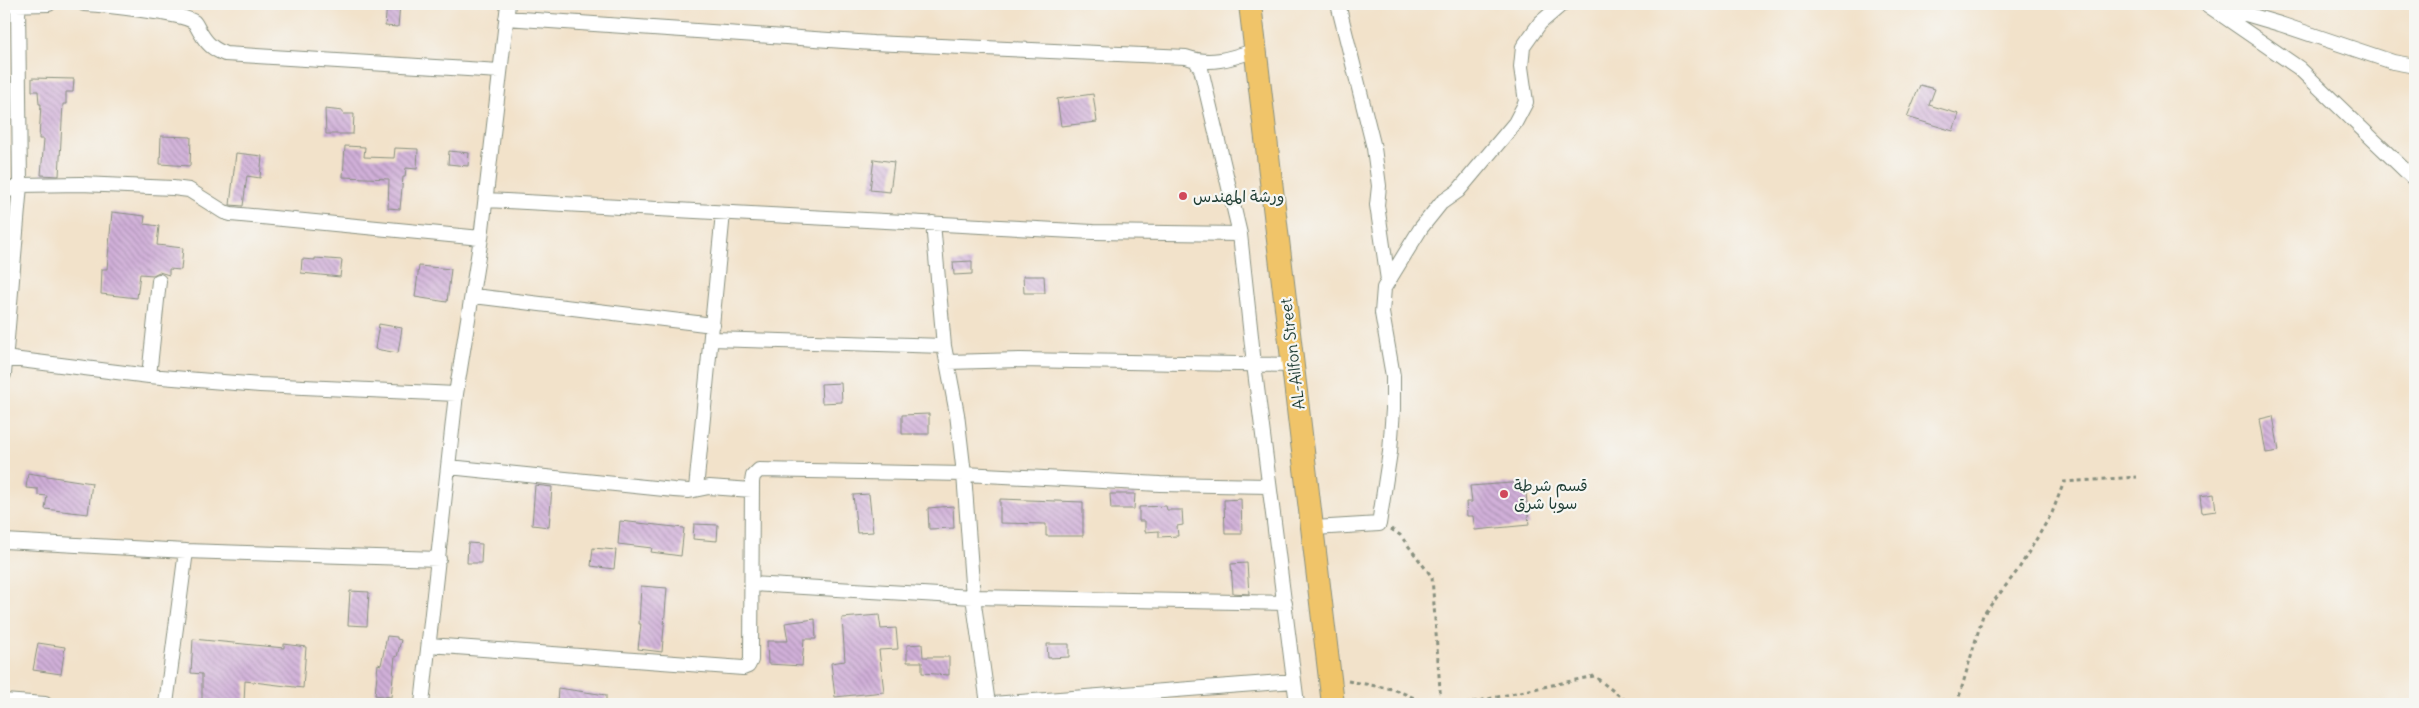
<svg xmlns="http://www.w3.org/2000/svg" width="2419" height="708" font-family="Delius,'Playpen Sans Arabic',sans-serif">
<defs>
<pattern id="building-back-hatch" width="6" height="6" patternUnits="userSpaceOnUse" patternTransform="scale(1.25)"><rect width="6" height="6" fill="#d1b0d9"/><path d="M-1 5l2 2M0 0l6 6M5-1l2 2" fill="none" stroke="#a990b1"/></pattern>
</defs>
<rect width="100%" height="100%" fill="#f6f6f2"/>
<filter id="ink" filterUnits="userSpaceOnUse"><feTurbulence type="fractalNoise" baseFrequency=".02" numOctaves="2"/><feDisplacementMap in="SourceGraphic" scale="10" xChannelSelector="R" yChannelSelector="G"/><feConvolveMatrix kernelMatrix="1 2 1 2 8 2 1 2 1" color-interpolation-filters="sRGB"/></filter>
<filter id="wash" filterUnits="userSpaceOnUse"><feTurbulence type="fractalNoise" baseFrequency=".0096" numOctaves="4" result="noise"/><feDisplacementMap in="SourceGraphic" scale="20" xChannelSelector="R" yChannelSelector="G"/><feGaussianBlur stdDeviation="1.12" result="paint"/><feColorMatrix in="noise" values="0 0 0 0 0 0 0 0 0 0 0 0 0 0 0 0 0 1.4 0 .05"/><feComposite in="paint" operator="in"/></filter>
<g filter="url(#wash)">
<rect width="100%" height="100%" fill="#f2e2ca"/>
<g id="blocks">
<path fill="url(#building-back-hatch)" d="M387 4H400L398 27 385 26Z
M32 78 74 79 73 92H66V104H63L59 176 41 175 44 139H39L41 104H39L38 91H32Z
M1920 85 1935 89 1929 105 1959 114 1953 131 1907 117Z
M1093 94 1097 122 1061 126 1057 99Z
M325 109 343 111V114H354L353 134H326Z
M161 136 191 137 190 166 160 164Z
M345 146 365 147 364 157 394 158 395 148 418 149 417 169 406 168 405 177H403L400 209 388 208 389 179 343 177Z
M449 151 469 153 468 166 448 164Z
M236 153 262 156 260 178 247 176 243 206 230 205Z
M874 159 894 162 890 192 870 190Z
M112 212 145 216 144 224 159 226 157 245 183 248 181 270 169 269V275L159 272 153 275 140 274 137 298 101 294 102 269H107Z
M315 258 342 260 340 277 301 273 302 259 315 260Z
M972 261V274L954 275 953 262Z
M419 266 451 269 447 302 415 297Z
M1023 276H1044L1045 293H1024Z
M379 324 402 328 398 353 375 349Z
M841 383 842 402 822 403 821 384Z
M929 414V434H902V415Z
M2273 416 2279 451 2266 453 2260 419Z
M28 473 92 483 88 514 45 509 47 496 38 495V489L26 488Z
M1525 482 1529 525 1475 530 1473 516H1467L1466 502H1472L1470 486Z
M535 485 552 487 549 527 532 525Z
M869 494 873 532 857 533 853 495Z
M1110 494H1135L1134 509H1111Z
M2214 494 2216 511 2202 513 2200 496Z
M1000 499 1083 502V536H1046V524L1000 523Z
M1241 499 1242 534H1225L1224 500Z
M953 506 954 528 929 529 928 508Z
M1166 506 1167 510H1182L1183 525 1177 526 1178 536 1159 537V531L1145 532V521H1139V507Z
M620 521 684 528 681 556 651 552 652 548 618 544Z
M694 524 718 525 717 541 693 539Z
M468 543 482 544 481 563H467Z
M593 548 616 550 614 569 591 566Z
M1247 563 1249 594 1233 593 1231 564Z
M641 586 667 588 662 652 638 649 641 624H639Z
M350 591 369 592 367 626 348 625Z
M879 615 881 629 896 628 898 649 879 650 884 692 835 697 831 663 845 661 842 618Z
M815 619 816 639H804L802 666 768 664 767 641H788L785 623Z
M387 636 397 637V639L401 640 397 657 395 656 391 697 375 695 378 664 381 665Z
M193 639 284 648V644L306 647 303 688 245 681 244 703 202 704V674L191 673Z
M38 643 65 647 61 674 33 670Z
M922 644 923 657H949V675L922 673V662H907V645Z
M1047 644H1069V657L1048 658Z
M558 688 606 695V704H557Z"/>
</g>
</g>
<g filter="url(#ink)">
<use href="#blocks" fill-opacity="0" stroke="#88907f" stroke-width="1"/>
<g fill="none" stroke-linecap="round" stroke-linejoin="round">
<defs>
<path id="minor" d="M84 4C102 5 183 13 194 22 196 24 198 29 200 32 207 44 213 49 225 54L500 71
M1338 4 1374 148 1379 186 1377 205 1388 280
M2206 4 2299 68 2415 180
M4 5 49 4
M2215 5 2280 24 2393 62 2415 66
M506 18 873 43 1186 57C1211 66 1232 58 1256 50
M1196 61 1201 69 1240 234 1254 364 1297 704
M4 192 20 185 81 184 173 188 189 190 224 212 231 214 481 238
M486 200 1093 232 1240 234
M933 223 944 346 957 414 964 474 973 597 988 704
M474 296 713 325
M712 339 944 346
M4 358 149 376 260 385 456 394
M948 362 1020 360 1293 365
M4 374 20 185 18 4
M149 376 159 281
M449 467 674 490 689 491 709 487 752 490
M696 489 723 213
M1314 528 1379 524 1390 452 1393 409V376L1382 313 1384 288 1421 228 1441 203 1458 191 1515 123 1526 102 1521 67 1523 47 1540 23 1562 4
M4 541 186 551 439 559
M752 584 973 597 1285 603
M429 645 743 668 748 666 751 660 752 482 753 476 759 470 964 474 1160 484 1269 486
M4 701 45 704
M166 704 186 551
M422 704 456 394 481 238 508 4
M993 704 1294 681"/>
<path id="trunk" d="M1250 4 1333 704"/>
</defs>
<use href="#minor" stroke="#88907f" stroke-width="16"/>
<use href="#trunk" stroke="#88907f" stroke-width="24"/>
<path stroke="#88907f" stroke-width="3" stroke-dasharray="4 4" stroke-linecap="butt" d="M1391 529 1400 535 1432 577 1441 704
M1348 681 1393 689 1429 704
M1465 704 1594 676 1630 704
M1957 704 1983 615 2018 570 2052 513 2064 482 2137 477"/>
<use href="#minor" stroke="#fff" stroke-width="14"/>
<use href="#trunk" stroke="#f0c469" stroke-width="22"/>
</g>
</g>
<g fill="#d1495b" stroke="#f6f6f2" stroke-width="2">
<circle cx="1183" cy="196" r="5"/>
<circle cx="1504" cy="494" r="5"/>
</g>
<g text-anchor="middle" stroke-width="4.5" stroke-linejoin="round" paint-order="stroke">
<g font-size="16" fill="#1f3d34" stroke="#f6f6f2" text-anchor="start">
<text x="1193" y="202">ورشة المهندس</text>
<text x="1514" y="491">قسم شرطة<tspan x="1514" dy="18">سوبا شرق</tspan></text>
</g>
<g font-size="16" fill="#1f3d34" stroke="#f6f6f2">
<text transform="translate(1292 354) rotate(-97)" y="6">AL-Ailfon Street</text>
</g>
</g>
<rect width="2419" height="708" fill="none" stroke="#f6f6f2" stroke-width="20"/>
</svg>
